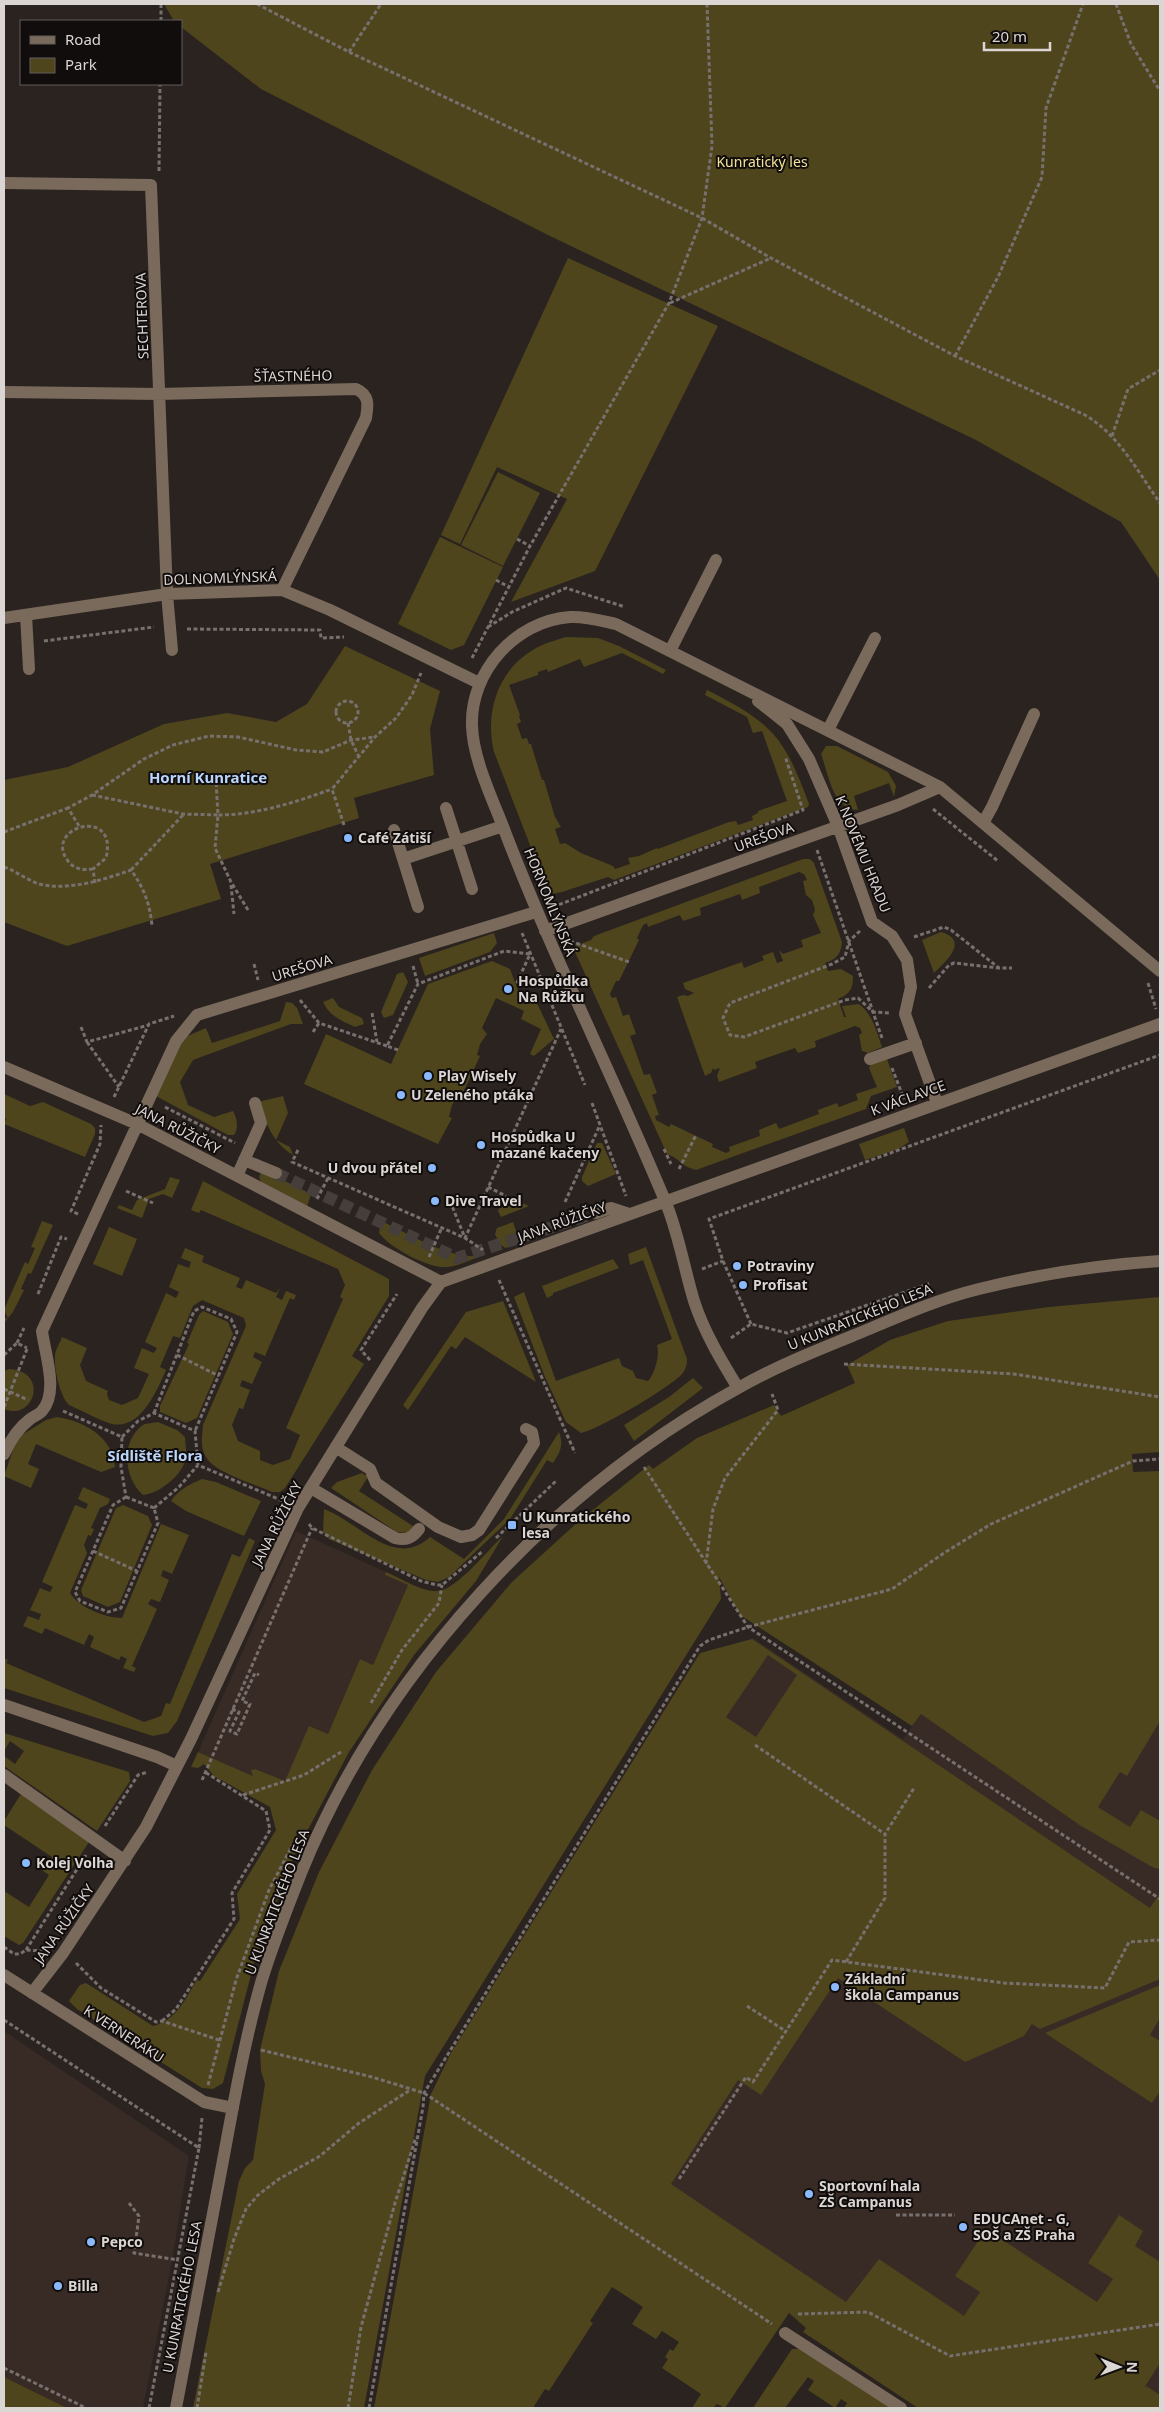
<svg xmlns="http://www.w3.org/2000/svg" width="1164" height="2412" font-family="'Noto Sans',sans-serif">
<rect width="100%" height="100%" fill="#2b2320"/>
<path fill="#382a25" d="M1160 1471V1893L1152 1907 1160 1913V2408L798 2314 473 2107 714 1669 753 1638 903 1739 921 1714Z
M296 1531 386 1572 385 1575 408 1585 373 1665 360 1659 328 1734 309 1727 285 1782 255 1769 254 1776 198 1752Z
M4 2031 189 2156 171 2267 143 2408H67L4 2377Z"/>
<path fill="#4e451c" fill-rule="evenodd" d="M164 4H1160V580L1121 522 976 440 550 236 261 89 181 27V21H174Z
M568 258 718 326 595 571 511 602 567 499 497 467 460 544 441 535Z
M498 472 540 493 503 566 461 545Z
M440 537 503 567 464 645 451 650 398 624Z
M566 637 598 638 619 646 666 670 663 674 622 653 584 667 580 659 548 672 547 669 538 672V675L509 685 520 715 519 716 521 722 517 724 522 739 527 738 529 744H531L542 780H544L555 817 561 827 555 829 560 844 565 843 581 853 613 866 615 869 630 864 628 858 639 856 657 848 658 849 729 822 736 821 738 825 753 820 752 816 758 813V811L787 801 762 731 753 733 747 717 705 695 707 690C772 723 784 736 809 804L808 807 614 880 608 877 562 892 552 894 547 889 494 752C484 710 499 666 540 646 548 642 557 640 566 637Z
M345 646 440 691 430 729 434 775 354 798 359 818 210 864 221 899 67 946 4 922V780L68 767 164 724 227 713 276 722 307 704Z
M826 746H837L888 772 896 786 894 797 889 783 854 796 858 810C832 809 829 775 821 754Z
M803 859H810L814 863 842 942C841 954 837 959 825 963L828 971 841 969 853 976C853 989 850 994 838 999L844 1017H846L842 1006 859 1004C873 1015 876 1030 882 1047L868 1053 862 1051 859 1035 862 1033 860 1028 855 1026 815 1041 816 1047 798 1053 795 1048 755 1062 757 1068 719 1082 717 1076 720 1068 714 1070 713 1068 711 1073 705 1076 677 997 683 995 688 996 694 993 685 989 683 983 742 962 744 968 764 960 762 956 773 952 777 963 783 961 779 950 783 954 803 947 801 940 821 933 813 915 815 910 812 900 806 895 803 881 807 880 804 874 799 872 759 887 760 893 742 900 740 894 700 908 701 915 683 921 680 915 648 927 647 923 643 925 637 938 639 940 619 981H616L610 994 612 998 616 997 623 1016 629 1014 636 1034 630 1036 644 1075 650 1074 657 1093 652 1095 659 1115 655 1116 656 1120 669 1127 671 1124 713 1144 712 1147 726 1153 730 1151 729 1147 760 1136 759 1130 776 1123 779 1129 819 1114 818 1110 837 1103 839 1107 858 1100 856 1094 877 1087 869 1068 871 1063 887 1059 897 1087 871 1096 866 1109 696 1170C680 1166 681 1159 667 1154L575 952V946L591 940 594 936Z
M941 932C970 940 946 962 934 973L922 940Z
M494 933 497 943 490 952 425 976 419 958Z
M492 961 510 969 523 1004 535 999 554 1039 534 1056 530 1054 541 1029 521 1019 524 1011 496 998 482 1028 487 1034 480 1044 477 1055 480 1056 461 1097 458 1095 452 1105 449 1117 452 1118 438 1144 304 1084 326 1034 391 1064 428 984Z
M403 972 408 982 393 1015 384 1018 381 1012 397 974Z
M333 998 339 1007 362 1018 364 1024 355 1027C341 1020 330 1017 323 1002Z
M286 1002 292 1003 297 1008 303 1024H291L193 1060 180 1082 188 1105 214 1117 233 1111C237 1118 239 1128 234 1135H228L156 1096 183 1038 206 1028 212 1043 280 1021Z
M4 1094 30 1106 43 1102 91 1124 95 1128V1134L85 1157 4 1124 6 1119 4 1117Z
M283 1096 288 1113 276 1140 290 1147 293 1155C272 1142 267 1124 258 1102Z
M904 1128 909 1142 898 1149 865 1160 859 1144Z
M597 1143H602L616 1174 588 1186 582 1181V1177Z
M261 1171 269 1173 311 1194 307 1207 262 1183 259 1178Z
M170 1177 180 1180 172 1198 163 1194 149 1199 142 1218 117 1208 119 1205 132 1210 137 1200 165 1189Z
M203 1181 389 1279V1296L352 1356 364 1364 285 1488 280 1492H272C255 1484 215 1473 206 1457 200 1448 202 1436 203 1425L246 1326 244 1318 202 1300 193 1306 180 1338 173 1336 160 1367 166 1370C157 1390 141 1430 112 1424 98 1420 83 1411 69 1405 60 1396 54 1370 55 1356 55 1350 60 1343 62 1337L87 1348 80 1365 86 1381 108 1391 107 1394 109 1400 122 1405 138 1398 149 1374 134 1368 142 1348 154 1353 157 1348 145 1342 166 1293 176 1298 179 1292 169 1287 178 1264 189 1268 191 1262 181 1258 185 1248 204 1256 202 1262 240 1278 236 1287 242 1289 246 1280 276 1293 280 1288 276 1297 282 1300 286 1291 296 1295 294 1300 290 1298 265 1356 255 1352 253 1357 262 1362 252 1384 242 1380 240 1386 250 1390 243 1409 239 1408 232 1425 238 1441 260 1451V1460L273 1465 290 1459 300 1435 286 1428 343 1299 340 1297 345 1285 338 1269 201 1210 199 1213 191 1210Z
M506 1196 529 1206 501 1217 498 1211Z
M42 1221 53 1225 31 1274 28 1273 21 1289 24 1290 13 1312 4 1323V1319L8 1318 4 1310 25 1262 28 1264 35 1248 31 1247Z
M381 1221C412 1235 447 1259 481 1256 470 1260 458 1266 447 1267 429 1269 390 1248 379 1233Z
M513 1222 520 1243 505 1248 499 1243 495 1234 497 1228Z
M109 1227 137 1239 122 1276 93 1264Z
M646 1247 687 1359C687 1365 686 1369 682 1374 669 1388 600 1429 581 1433L566 1422 545 1377 514 1297 524 1292 556 1381 619 1358 622 1366 633 1371 636 1378 648 1381C655 1373 660 1355 657 1345L672 1339 643 1260 630 1265 628 1254Z
M613 1259 619 1268 553 1293V1295L547 1298 542 1286Z
M1160 1297V1452L1132 1454 1133 1472 1160 1471V1721L1127 1776 1120 1772 1098 1807 1130 1827 1141 1810 1160 1821V1869L1154 1868 1081 1826 921 1714 912 1726 740 1615 719 1577 721 1599 425 2076 364 2408H193L239 2181 245 2168 253 2160 265 2084 261 2071 260 2050 279 1971 319 1872 372 1770 436 1672 512 1582 579 1521 649 1465 653 1469 697 1438 774 1405 781 1416 855 1383 847 1365 890 1340 948 1321 1049 1307Z
M503 1301 536 1382 465 1337 456 1349 451 1346 408 1410 403 1405 466 1312Z
M203 1311 228 1322 233 1334 197 1418 186 1423 160 1412V1406L189 1344 187 1343 199 1315Z
M9 1369C50 1371 34 1422 4 1409V1371Z
M693 1378 703 1388 634 1441 624 1425 669 1397Z
M57 1417C84 1421 113 1437 115 1467L101 1472 36 1444 28 1464 39 1469 31 1488 4 1476 17 1438 46 1420Z
M158 1422 177 1430 185 1437C185 1443 187 1451 186 1457 184 1474 159 1494 143 1495 124 1479 120 1441 143 1425 147 1423 154 1423 158 1422Z
M559 1432C564 1446 560 1452 553 1463L547 1460 510 1519 449 1577 438 1582 426 1580 329 1539 323 1532 324 1509C359 1522 394 1570 430 1537L464 1559 504 1519Z
M362 1473 368 1477 359 1491 416 1528 407 1533 397 1532 331 1488 337 1482Z
M202 1479 216 1482 261 1501 244 1536 186 1511 171 1501C178 1490 190 1484 202 1479Z
M83 1487 110 1499 108 1504 100 1508 91 1528 94 1529 91 1536 88 1535 84 1545 87 1553 70 1593C78 1607 105 1618 122 1618L161 1524 189 1535 172 1574 163 1570 161 1576 169 1580 160 1602 151 1599 148 1604 157 1609 132 1666 136 1668 134 1672 123 1668 127 1659 121 1656 119 1660 90 1647 94 1637 89 1634 84 1645 45 1628 42 1634 23 1626 28 1616 39 1620 41 1614 30 1610 40 1588 50 1592 53 1587 42 1582 75 1505 86 1509 88 1504 78 1499Z
M123 1505 148 1516 152 1525 120 1602 108 1607 83 1596 81 1590 116 1508Z
M503 1536 476 1581 414 1655 349 1752 293 1858 254 1963 223 2083 213 2089 202 2088 77 2009 69 2001 80 1985 86 1983 153 2026C177 2020 185 1999 197 1980L200 1981 240 1919 237 1894 276 1830 270 1807 214 1776 204 1764 198 1768 191 1767 198 1752 253 1776 251 1770 255 1769 285 1781 309 1726 328 1734 360 1659 373 1665 408 1585 385 1575 386 1572C401 1578 421 1592 438 1591 456 1590 489 1549 503 1536Z
M249 1538 255 1541 177 1721 168 1733 153 1736 4 1688V1658L8 1660 6 1663 144 1722 161 1716 166 1703 170 1704 232 1554 240 1557Z
M752 1639 1150 1908 1160 1893V1979L1040 2029 1032 2024 1024 2036 965 2062 838 1978 761 2095 738 2080 671 2184 846 2302 879 2259 964 2316 980 2292 955 2276 986 2229 1097 2302 1113 2279 1088 2263 1119 2215 1143 2231 1135 2246 1160 2262V2363L1144 2388 1146 2386 1160 2395V2408H918L803 2332 806 2328 789 2313 725 2408 717 2404 713 2408H692L701 2394 662 2368 668 2359 665 2357 670 2349 673 2351 679 2342 662 2331 656 2339 632 2324 643 2307 612 2287 590 2321 593 2323 549 2391 545 2389 533 2408H374L431 2094 451 2053 700 1653ZM768 1655 797 1675 756 1737 726 1717Z
M4 1733 129 1772 130 1781 97 1831 4 1766V1756L15 1764 24 1751 10 1741 4 1751Z
M21 1794 89 1842 23 1943 19 1945 4 1936V1891L29 1907 49 1875 43 1871 52 1857 4 1825V1821Z
M1160 1985V2018L1150 2035 1160 2041V2091L1152 2103 1045 2033Z
M792 2349H800L892 2408H844L847 2403 841 2399 835 2408 808 2390 814 2381 808 2377 785 2408H753Z
M4 2377 67 2408H4Z"/>
<g fill="none" stroke-linecap="round" stroke-linejoin="round">
<path stroke="#453e3b" stroke-width="12" stroke-dasharray="12 6" stroke-linecap="butt" d="M276 1173 457 1258 596 1213"/>
<path stroke="#77706e" stroke-width="3" stroke-dasharray="4 2.5" stroke-linecap="butt" d="M257 4 349 52 702 218 771 258 955 356 1085 415C1119 435 1138 472 1160 503
M1116 4 1131 44 1160 91
M161 21V4
M349 52 381 4
M159 171 160 84
M670 303 771 258
M955 356 998 277 1042 177 1046 108 1083 4
M1112 436 1128 389 1160 370
M517 539 530 546
M496 580 509 587
M488 627 512 612 566 588 625 607
M187 629 320 630 321 638 344 637
M44 641 154 627
M472 658 530 546 669 303 702 218 712 146 707 4
M336 712a11 11 0 1 1 22 0a11 11 0 1 1-22 0Z
M348 723 351 740 359 757
M92 795 183 814 218 815 216 781
M933 809 998 861
M344 825 332 789 375 737 396 718 412 695 421 673
M79 826 68 808 92 795 144 759 173 745 209 736 238 737 296 750 323 752 351 740 375 737
M4 832 68 808
M817 850 882 1038
M4 867C16 871 27 880 39 884 69 891 103 880 131 870 144 888 150 904 152 926
M93 869C84 870 75 870 68 861 42 827 119 805 106 858L93 869 95 883
M131 870 183 815
M231 885 234 914
M553 907 803 810 785 756
M248 910 231 882 215 848 218 815C257 815 296 802 332 789
M860 931 849 941 845 957 832 964 730 1003 723 1018 730 1035 744 1037 845 1000 858 998 873 1012 889 1013
M522 933 585 1085
M914 937 944 927 951 930 999 968H1012
M570 941 629 962
M254 964 258 980
M413 966 418 984
M1148 983 1156 1009
M929 988 949 965 954 963 999 968
M300 1000 319 1023 387 1046
M372 1013 377 1042
M81 1027 87 1042 149 1025
M313 1032 319 1023
M87 1042 119 1087
M398 1050 387 1046 418 984 504 951 530 954 516 985
M892 1068 904 1099
M114 1097 149 1024 174 1016
M592 1103 626 1196
M165 1107 235 1143
M664 1149 671 1164
M298 1150 292 1162 465 1238 561 1029
M679 1169 696 1135
M488 1187 506 1196
M126 1191 153 1203
M317 1199 328 1178
M450 1201 465 1238 483 1250
M565 1202 600 1125
M78 1214 71 1211 100 1144 101 1125
M429 1257 442 1227
M702 1269 723 1261
M499 1280 575 1453
M38 1294 61 1237 67 1239
M751 1324 723 1261 709 1219 1160 1055
M731 1338 751 1324 787 1333 931 1283
M17 1343 24 1328
M4 1355 17 1343 27 1348
M177 1355 219 1376
M370 1360 361 1350 397 1294
M844 1364 1014 1374 1160 1397
M4 1389 28 1400
M4 1407 27 1349
M63 1411 122 1437 121 1467 126 1497
M154 1413 194 1311 202 1307 231 1319 237 1332 195 1431
M122 1437 138 1421 154 1413 195 1431 198 1465
M644 1467 748 1627 1160 1899
M126 1497 113 1505 75 1592 80 1601 108 1612 121 1608 158 1523 154 1508
M126 1497 154 1508
M154 1508 179 1487 198 1465 283 1501
M309 1524 312 1528 421 1581 437 1585H442L483 1551
M496 1538 556 1481
M93 1551 137 1571
M706 1564 713 1509 725 1478 778 1410 772 1394
M371 1703 402 1650 439 1603 442 1585
M232 1709 239 1712 230 1731 237 1734 250 1704 242 1701 255 1673 259 1675
M755 1745 885 1834
M202 1780 312 1528
M243 1795 304 1775 341 1752
M105 1826 138 1775 148 1772
M4 1947 14 1954H20L26 1950 44 1951
M26 1950 86 1855
M846 1962 885 1898V1834L914 1788
M76 1963 101 1988 156 2022 162 2021 219 2040
M747 2006 787 2032
M4 2020 199 2148 149 2408
M162 2021 176 2009 234 1919 232 1893 270 1830 266 1811 205 1772
M261 2050 372 2077 424 2093 772 2324
M208 2085 236 1980 269 1890 293 1844
M199 2148 202 2118
M679 2179 746 2077 753 2082 832 1960 1004 1983 1105 1988 1129 1942 1160 1940
M129 2203 139 2216 134 2253 178 2260
M896 2215H955
M218 2292 234 2239 246 2209 258 2195 279 2179 320 2156 359 2123 410 2090
M798 2314 868 2312 950 2356 1160 2324
M4 2368 86 2408
M197 2408 206 2352
M348 2408 361 2327 395 2203 416 2137
M369 2408 423 2107 424 2093 700 1646 709 1640 748 1627 892 1589 944 1553 991 1524 1133 1461 1160 1459"/>
<path stroke="#796a5b" stroke-width="12" d="M4 183 151 185 167 594 172 650
M4 392 160 394 356 389C370 395 368 406 366 418L282 590
M26 615 29 669
M4 618 167 594 282 590 330 610 479 683
M670 651 716 560
M758 701 787 724 809 759 838 826 872 922 892 936 907 960 911 987 905 1014 937 1103
M828 730 875 638
M446 808 472 889
M983 823 992 807 1034 714
M394 830 418 907
M403 859 503 826
M545 931 898 805 940 787
M870 1059 916 1043
M4 1067 137 1124 441 1282
M244 1160 276 1173
M237 1176 261 1123 255 1103
M596 1213 611 1208 629 1214
M738 1388C721 1360 704 1332 694 1301 684 1268 679 1235 666 1203 615 1080 555 961 507 837 495 804 473 761 472 726 470 672 515 621 570 617 585 616 602 621 616 624L940 787 1160 971
M337 1448 370 1469 376 1483 438 1527 461 1537 472 1535 479 1530 534 1443 532 1432 526 1429
M4 1454C10 1441 17 1429 29 1420 33 1416 39 1415 42 1411 59 1392 45 1354 42 1331L176 1041 197 1015 536 912
M311 1488 395 1538C406 1541 412 1538 419 1529
M4 1705 157 1757 177 1766
M4 1775 125 1861
M4 1975 204 2102 233 2108
M32 1993 63 1953 146 1827 191 1739 298 1508 422 1308 441 1282 1160 1024
M785 2333 901 2408
M176 2408C190 2334 204 2261 218 2187 231 2119 242 2050 261 1983 272 1946 287 1909 301 1873 382 1673 551 1490 740 1387 779 1365 820 1349 862 1332 900 1316 938 1299 979 1289 1039 1274 1099 1265 1160 1261"/>
</g>
<g fill="#8abafc" stroke="#110d0c" stroke-width="2">
<circle cx="348" cy="838" r="5"/>
<circle cx="508" cy="989" r="5"/>
<circle cx="428" cy="1076" r="5"/>
<circle cx="401" cy="1095" r="5"/>
<circle cx="481" cy="1145" r="5"/>
<circle cx="432" cy="1168" r="5"/>
<circle cx="435" cy="1201" r="5"/>
<circle cx="737" cy="1266" r="5"/>
<circle cx="743" cy="1285" r="5"/>
<rect x="507" y="1520" width="10" height="10" rx="2.5"/>
<circle cx="26" cy="1863" r="5"/>
<circle cx="835" cy="1987" r="5"/>
<circle cx="809" cy="2194" r="5"/>
<circle cx="963" cy="2227" r="5"/>
<circle cx="91" cy="2242" r="5"/>
<circle cx="58" cy="2286" r="5"/>
</g>
<g text-anchor="middle" stroke-width="4" stroke-linejoin="round" paint-order="stroke">
<g font-size="14" fill="#f2e297" stroke="#110d0c">
<text x="762" y="167">Kunratický les</text>
</g>
<g font-size="14" fill="#dbd5d3" stroke="#110d0c">
<text transform="translate(142 316) rotate(-92)" y="5">SECHTEROVA</text>
<text transform="translate(293 376) rotate(-1)" y="5">ŠŤASTNÉHO</text>
<text transform="translate(220 578) rotate(-2)" y="5">DOLNOMLÝNSKÁ</text>
<text transform="translate(764 837) rotate(-20)" y="5">UREŠOVA</text>
<text transform="translate(863 854) rotate(68)" y="5">K NOVÉMU HRADU</text>
<text transform="translate(550 902) rotate(68)" y="5">HORNOMLÝNSKÁ</text>
<text transform="translate(302 968) rotate(-17)" y="5">UREŠOVA</text>
<text transform="translate(908 1098) rotate(-20)" y="5">K VÁCLAVCE</text>
<text transform="translate(178 1129) rotate(27)" y="5">JANA RŮŽIČKY</text>
<text transform="translate(562 1222) rotate(-20)" y="5">JANA RŮŽIČKY</text>
<text transform="translate(860 1317) rotate(-22)" y="5">U KUNRATICKÉHO LESA</text>
<text transform="translate(277 1524) rotate(-63)" y="5">JANA RŮŽIČKY</text>
<text transform="translate(277 1902) rotate(-69)" y="5">U KUNRATICKÉHO LESA</text>
<text transform="translate(64 1924) rotate(-55)" y="5">JANA RŮŽIČKY</text>
<text transform="translate(124 2034) rotate(33)" y="5">K VERNERÁKU</text>
<text transform="translate(182 2297) rotate(-79)" y="5">U KUNRATICKÉHO LESA</text>
</g>
<g font-size="14" font-weight="bold" fill="#dbd5d3" stroke="#110d0c" text-anchor="start">
<text x="358" y="843">Café Zátiší</text>
<text x="518" y="986">Hospůdka<tspan x="518" dy="16">Na Růžku</tspan></text>
<text x="438" y="1081">Play Wisely</text>
<text x="411" y="1100">U Zeleného ptáka</text>
<text x="491" y="1142">Hospůdka U<tspan x="491" dy="16">mazané kačeny</tspan></text>
<text x="422" y="1173" text-anchor="end">U dvou přátel</text>
<text x="445" y="1206">Dive Travel</text>
<text x="747" y="1271">Potraviny</text>
<text x="753" y="1290">Profisat</text>
<text x="522" y="1522">U Kunratického<tspan x="522" dy="16">lesa</tspan></text>
<text x="36" y="1868">Kolej Volha</text>
<text x="845" y="1984">Základní<tspan x="845" dy="16">škola Campanus</tspan></text>
<text x="819" y="2191">Sportovní hala<tspan x="819" dy="16">ZŠ Campanus</tspan></text>
<text x="973" y="2224">EDUCAnet - G,<tspan x="973" dy="16">SOŠ a ZŠ Praha</tspan></text>
<text x="101" y="2247">Pepco</text>
<text x="68" y="2291">Billa</text>
</g>
<g font-size="15" font-weight="bold" fill="#bad6fb" stroke="#110d0c">
<text x="208" y="783">Horní Kunratice</text>
<text x="155" y="1461">Sídliště Flora</text>
</g>
</g>
<rect width="1164" height="2412" fill="none" stroke="#dbd5d3" stroke-width="10"/>
<rect x="20" y="20" width="162" height="65" fill="#110d0c" stroke="#625d5c"/>
<rect x="30" y="36" width="25" height="8" fill="#796a5b" stroke="#625d5c"/>
<text x="65" y="45" font-size="15" fill="#dbd5d3">Road</text>
<rect x="30" y="58" width="25" height="15" fill="#4e451c" stroke="#625d5c"/>
<text x="65" y="70" font-size="15" fill="#dbd5d3">Park</text>
<g transform="translate(1119 2367) rotate(91)" stroke="#110d0c" stroke-width="4" paint-order="stroke">
<path d="M0-4L9 19L0 12L-9 19Z" fill="#dbd5d3"/>
<text y="-8" font-size="14" font-weight="bold" text-anchor="middle" fill="#dbd5d3">N</text>
</g>
<path d="M984 42v8h66v-8" fill="none" stroke="#dbd5d3" stroke-width="2.5"/>
<text x="992" y="42" font-size="15" fill="#dbd5d3" stroke="#110d0c" stroke-width="4" paint-order="stroke">20 m</text>
</svg>
